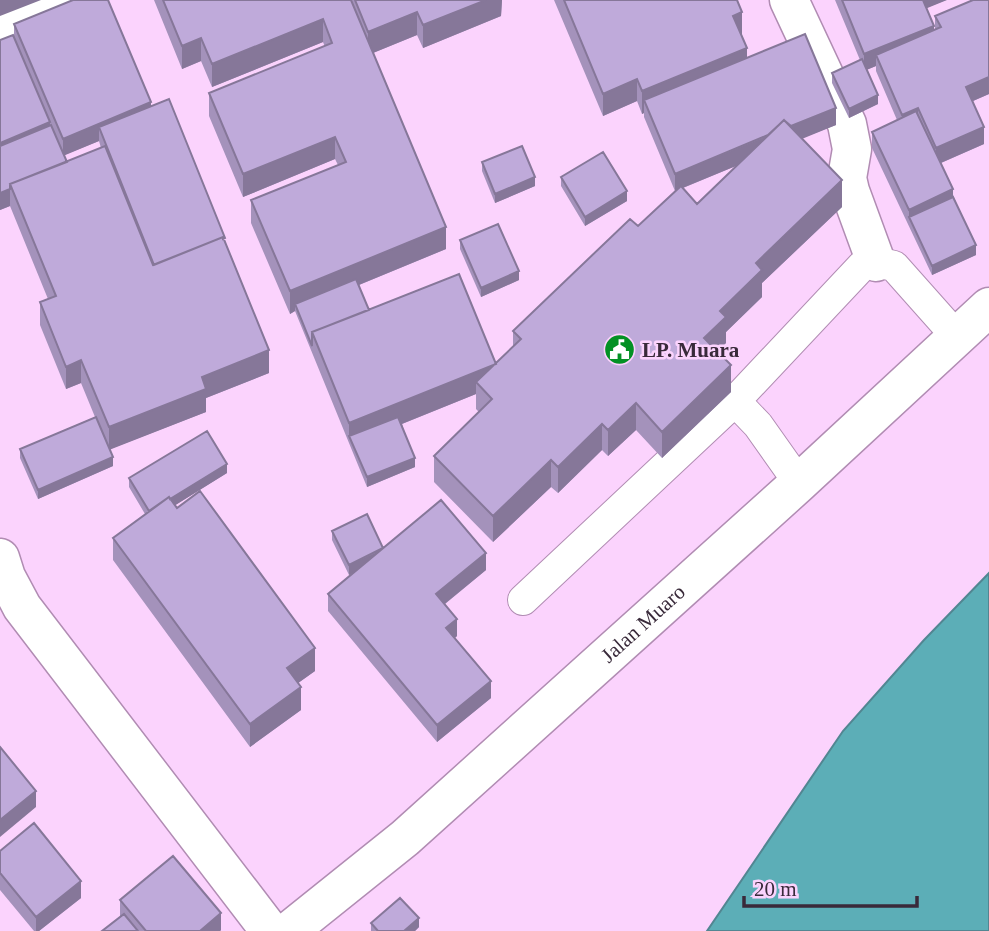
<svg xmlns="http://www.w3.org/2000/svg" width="989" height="931" font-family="Georgia,serif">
<rect width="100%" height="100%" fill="#fbd3fd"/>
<path fill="#5caeb7" stroke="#528692" stroke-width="2" d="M989 573V931H707L843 731 924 640Z"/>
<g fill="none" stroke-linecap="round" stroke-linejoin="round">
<defs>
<path id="lane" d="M799 483 758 425 735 401 862 266 876 262 894 266 958 338
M523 600 735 401"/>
<path id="street" d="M789 0 847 124 852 149 847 178 850 191 876 262
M0 32 79 0
M0 558 6 577 22 607 270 931"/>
<g id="secondary">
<path id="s1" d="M289 931 405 838 799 483 989 307"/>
</g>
</defs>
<use href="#lane" stroke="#b18cb3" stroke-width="32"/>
<use href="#street" stroke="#b18cb3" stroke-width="41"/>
<use href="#secondary" stroke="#b18cb3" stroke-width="41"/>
<use href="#lane" stroke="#fff" stroke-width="30"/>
<use href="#street" stroke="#fff" stroke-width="38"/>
<use href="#secondary" stroke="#fff" stroke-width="38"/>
</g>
<path fill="#a492bb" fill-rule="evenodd" d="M154 0H502L501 16 423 48 417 35 373 53 446 249 359 285 369 310 496 364 513 347V331L638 226 675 191 644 117V113L642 114 637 101 603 116 554 0H737L741 35 747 58 836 125 802 138 842 207 762 283V297L726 332V343L717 351 731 392 662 458 636 430 608 456 602 450 558 493 551 487 493 542 434 482V456L479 412 476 409V394L402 424 415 467 367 487 295 311 290 314 251 223V200L338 165 335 159 243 197 209 116V93L325 47 323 42 212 87 201 61 182 69ZM738 165 697 204 683 188Z
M835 0H946L926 8 934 30 935 29V16L989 0V94L973 101 984 144 941 163 976 255 932 275 872 148V132L897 120 876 71V66L866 70 878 104 849 118 832 83V73L860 60Z
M14 24 151 106 225 242 269 373 206 398V412L110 449 113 466 38 499 20 458V449L95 417 81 383 66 389 40 325V302L48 299 10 206 0 210V40L14 38ZM99 141 101 148 67 162 64 155Z
M482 162 535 186 495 203 482 171Z
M561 177 627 201 585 226 561 186Z
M460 240 519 280 481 297 460 249Z
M227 473 175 505 315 671 298 683 301 710 250 747 113 560V538L145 514 129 487V478Z
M332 531 383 548 486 570 445 604 457 636 455 638 491 698 437 742 328 611V594L354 572 349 575 332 540Z
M0 851 81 898 39 931H34L0 890Z
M120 900 221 930 220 931H102L120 917Z
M371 923 419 927 415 931H371Z"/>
<path fill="#867799" d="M0 0H41L0 16Z
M486 0H502L501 16 423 48V25Z
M920 0H947L920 11Z
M417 12V35L368 55V32Z
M742 12V35L733 38V16Z
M323 19V42L212 87V64Z
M934 26V43L876 55V66L864 71V54Z
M201 38V61L182 69V46Z
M747 48V71L644 100V113L642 114V91Z
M989 77V94L966 104V87Z
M637 79V101L603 116V94Z
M878 95V104L849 118V109Z
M151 102V119L99 127V141L63 156V139Z
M836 108V125L675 191V174Z
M918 108V125L902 132V115Z
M50 122V139L0 160V143Z
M984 127V144L936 165V148Z
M335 137V159L243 197V174Z
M535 177V186L495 203V194Z
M842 180V207L762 283V297L726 332V343L704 364V338L720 311 756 263Z
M10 189V206L0 210V193Z
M953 189V206L909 217V210Z
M627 191V201L585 226V217Z
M446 227V249L298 310 295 304V311L290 314V291Z
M976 245V255L932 275V266Z
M519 271V280L481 297V288Z
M269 350V373L206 398V412L109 450V427L202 377Z
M81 360V383L66 389V367Z
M496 364 476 382V394L352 444 349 436V423Z
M731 365V392L662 458V432Z
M636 403V430L608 456V430Z
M602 424V450L558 493V467Z
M113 457V466L38 499V490Z
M415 458V467L367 487V477Z
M551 460V487L493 542V516Z
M227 464V473L150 521V512Z
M384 549V558L349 575V565Z
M486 553V570L436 611V594Z
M457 619V636L446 645V628Z
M315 648V671L287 691V668Z
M491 681V698L437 742V725Z
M301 687V710L250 747V724Z
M36 791V807L0 837V820Z
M81 881V898L39 931H36V917Z
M221 913V930L220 931H200Z
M419 918V927L415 931H404Z"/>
<path fill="#bfaada" stroke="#867799" stroke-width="2" d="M73 0H108L151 102 63 139 14 24Z
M163 0H351L446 227 290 291 251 200 346 162 335 137 243 174 209 93 332 43 323 19 212 64 201 38 182 46Z
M355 0H486L423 25 417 12 368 32Z
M564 0H737L742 12 733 16 747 48 642 91 637 79 603 94Z
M842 0H923L934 26 864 54Z
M973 0H989V77L966 87 984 127 936 148 918 108 902 115 876 55 941 27 935 16Z
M805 34 836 108 791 126 784 120 768 135 675 174 644 100Z
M13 35 50 122 0 143V40Z
M862 59 878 95 849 109 832 73Z
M169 99 225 238 223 239V237L154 265 99 127Z
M916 111 953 189 909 210 872 132Z
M784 120 842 180 756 263 762 270 720 311 726 317 704 338 731 365 662 432 636 403 608 430 602 424 558 467 551 460 493 516 434 456 492 399 476 382 521 339 513 331 630 219 638 226 681 186 697 204Z
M51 125 67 162 10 184V189L0 193V146Z
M105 146 153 265 223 237 269 350 202 377 206 389 109 427 81 360 66 367 40 302 56 296 10 184Z
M522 146 535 177 495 194 482 162Z
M603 152 627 191 585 217 561 177Z
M953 197 976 245 932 266 909 217Z
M498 224 519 271 481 288 460 240Z
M459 274 496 364 349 423 312 332Z
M356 279 369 310 312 332V346L295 304Z
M96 417 113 457 38 490 20 449Z
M398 417 415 458 367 477 349 436Z
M207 431 227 464 170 499 169 497 149 511 129 478Z
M200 491 315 648 287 668 301 687 250 724 113 538 169 497 177 508Z
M441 500 486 553 436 594 457 619 446 628 491 681 437 725 328 594Z
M367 514 383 548 349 565 332 531Z
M0 747 36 791 0 820Z
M34 823 81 881 36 917 0 873V851Z
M173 856 221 913 200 931H146L120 900Z
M400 898 419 918 404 931H378L371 923Z
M124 914 138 931H102Z"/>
<defs>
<symbol id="civic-disc" viewBox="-11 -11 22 22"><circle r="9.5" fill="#039124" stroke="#fbd3fd"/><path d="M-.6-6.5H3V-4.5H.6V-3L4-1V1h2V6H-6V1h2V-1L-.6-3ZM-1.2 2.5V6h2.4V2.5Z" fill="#fff"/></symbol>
</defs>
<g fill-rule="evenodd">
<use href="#civic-disc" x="602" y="332" width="35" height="35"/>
</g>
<g text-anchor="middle" stroke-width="5" stroke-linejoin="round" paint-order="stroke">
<g font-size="21" font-weight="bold" fill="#392a3a" stroke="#fbd3fd" text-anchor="start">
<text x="642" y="357">LP. Muara</text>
</g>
<g font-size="21" fill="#392a3a" stroke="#fbd3fd">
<text dy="7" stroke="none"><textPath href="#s1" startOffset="469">Jalan Muaro</textPath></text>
</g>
</g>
<path d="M744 896v10h173v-10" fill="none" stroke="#392a3a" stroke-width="3.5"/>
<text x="754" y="896" font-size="21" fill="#392a3a" stroke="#fbd3fd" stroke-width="5" paint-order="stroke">20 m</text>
</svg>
